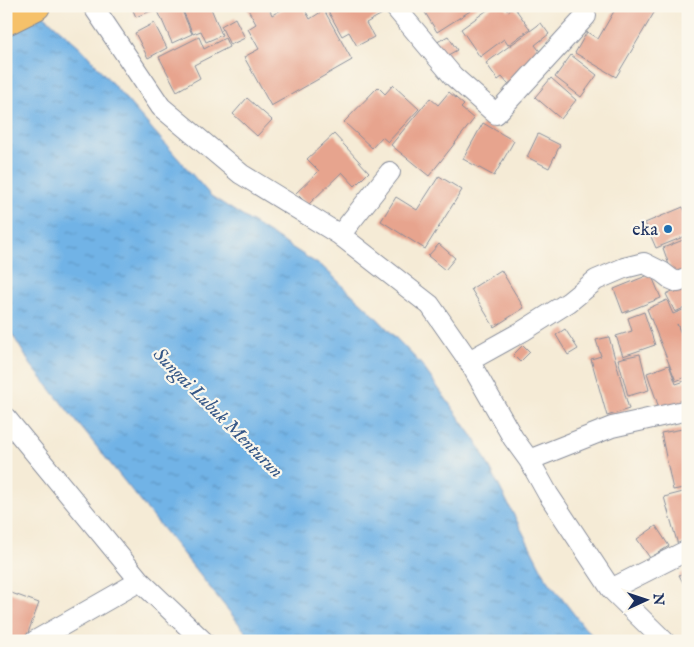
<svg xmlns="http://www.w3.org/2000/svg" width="694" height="647" font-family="'IM FELL English',serif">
<defs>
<pattern id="water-ripples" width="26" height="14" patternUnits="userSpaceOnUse" patternTransform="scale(1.25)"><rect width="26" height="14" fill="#71b3e6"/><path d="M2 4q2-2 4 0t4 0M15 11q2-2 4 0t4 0" fill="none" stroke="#5c92be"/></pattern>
</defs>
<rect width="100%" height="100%" fill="#fbf7ec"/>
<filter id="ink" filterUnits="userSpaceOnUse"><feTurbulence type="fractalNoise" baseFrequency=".02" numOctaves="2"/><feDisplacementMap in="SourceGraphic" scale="10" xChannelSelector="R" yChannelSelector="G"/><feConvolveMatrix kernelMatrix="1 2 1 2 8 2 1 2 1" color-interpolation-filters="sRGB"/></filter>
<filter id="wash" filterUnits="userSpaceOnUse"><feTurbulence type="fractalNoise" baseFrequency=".0096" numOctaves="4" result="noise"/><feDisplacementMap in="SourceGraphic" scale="20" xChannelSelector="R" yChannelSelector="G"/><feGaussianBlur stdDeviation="1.12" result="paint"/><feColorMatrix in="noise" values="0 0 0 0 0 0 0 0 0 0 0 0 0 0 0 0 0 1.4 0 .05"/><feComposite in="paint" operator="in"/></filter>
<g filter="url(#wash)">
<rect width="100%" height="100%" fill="#f5ebd6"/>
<path fill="url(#water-ripples)" stroke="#4671a2" d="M6 6H33L81 48 211 196 324 268 373 314 421 364 476 441 546 578 584 627 598 641H253L31 365 6 324Z"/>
<g id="blocks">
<path fill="#e7a48e" d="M131 6H157L158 8 136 17Z
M168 6H180L192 34 172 43 158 11Z
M181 6H210L222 35 206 42 201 31 193 34Z
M246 6H268L272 15 288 6H303L310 19 324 10 352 60 271 106 244 57 259 49 248 29 256 24Z
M336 6H378L382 14 366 23 374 37 357 46 349 32 342 36 328 11Z
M421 6H478L437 32Z
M493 6H505L508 11 514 7 530 29 508 45 504 39 480 57 461 29Z
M617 6H658L616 77 575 53 587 32 598 39Z
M235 18 245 38 230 45 221 26Z
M154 23 167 48 148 58 135 33Z
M541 23 549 34 535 45 545 58 508 84 502 77 498 80 486 63Z
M448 36 457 50 441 59 432 45Z
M199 37 204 49 225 38 229 47 194 65 200 78 177 91 159 57Z
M571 55 597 75 581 97 555 77Z
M551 78 576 100 561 119 535 97Z
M393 85 419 109 388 142 382 137 372 148 344 122 378 87 385 94Z
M449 92 464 105 461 108 474 119 429 176 391 145 430 98 438 105Z
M247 98 272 120 257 136 233 114Z
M483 123 514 141 494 176 463 159Z
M334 134 369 172 355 186 342 172 308 205 296 193 319 171 307 159Z
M538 134 560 145 549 168 527 157Z
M439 176 462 190 425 249 381 221 396 197 417 210Z
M683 207 688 218V235L656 248 645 223Z
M688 238V270L673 276 663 248Z
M439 244 455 258 445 270 428 256Z
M501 270 524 308 494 327 471 289Z
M651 274 661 298 623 313 614 289Z
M688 284V306L675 312 666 294Z
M667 300 673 314 688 308V335L683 337 677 324 688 350V376L676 381 647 309Z
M644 312 655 345 623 356 616 336 632 331 628 318Z
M565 329 578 349 568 355 556 335Z
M609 337 629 409 607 416 591 359 601 356 596 340Z
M523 345 530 352 520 362 513 355Z
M640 354 649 390 628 396 618 359Z
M669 365 676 384 688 380V401L660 411 647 373Z
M688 428V487L673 490 661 433Z
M683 492 688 507V542L678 545 664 497Z
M656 526 669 546 650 558 637 539Z
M688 570V592L679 575Z
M6 591 39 603 25 641H15L6 638Z"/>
</g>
</g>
<g filter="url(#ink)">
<use href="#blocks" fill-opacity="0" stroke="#888d9a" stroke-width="1"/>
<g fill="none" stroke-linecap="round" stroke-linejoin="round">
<defs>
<path id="minor" d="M93 6 161 107 241 174 340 235 430 305 469 361 513 438 529 460 548 494 611 589 688 550
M394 6 453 76 496 114 586 16
M340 235 390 172
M469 361 523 331 569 302 596 280 624 268 644 263 662 272 671 279 678 282 688 278
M6 418 140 581 203 641
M529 460 612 427 688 410
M611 589 664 641
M35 641 140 581"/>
<path id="highway" d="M6 21 36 6"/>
</defs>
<use href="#minor" stroke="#888d9a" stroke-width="22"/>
<use href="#highway" stroke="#888d9a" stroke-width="30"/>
<use href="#minor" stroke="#fff" stroke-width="20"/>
<use href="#highway" stroke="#f6c16b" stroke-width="28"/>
</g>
</g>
<circle fill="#1f6fb2" stroke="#fbf7ec" stroke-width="2" cx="668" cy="229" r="5"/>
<g text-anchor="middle" stroke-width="4.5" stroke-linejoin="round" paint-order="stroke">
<g font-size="18" fill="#1b2f5e" stroke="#fbf7ec" text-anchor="end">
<text x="658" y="235">eka</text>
</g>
<g font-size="19" font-style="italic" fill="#355787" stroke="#fbf7ec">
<text transform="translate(219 412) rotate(45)" y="7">Sungai Lubuk Menturun</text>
</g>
</g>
<rect width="694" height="647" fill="none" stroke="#fbf7ec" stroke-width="25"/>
<g transform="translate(646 600) rotate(87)" stroke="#fbf7ec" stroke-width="4" paint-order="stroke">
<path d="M0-4L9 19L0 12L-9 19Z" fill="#1b2f5e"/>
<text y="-8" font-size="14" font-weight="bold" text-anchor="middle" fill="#1b2f5e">N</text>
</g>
</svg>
